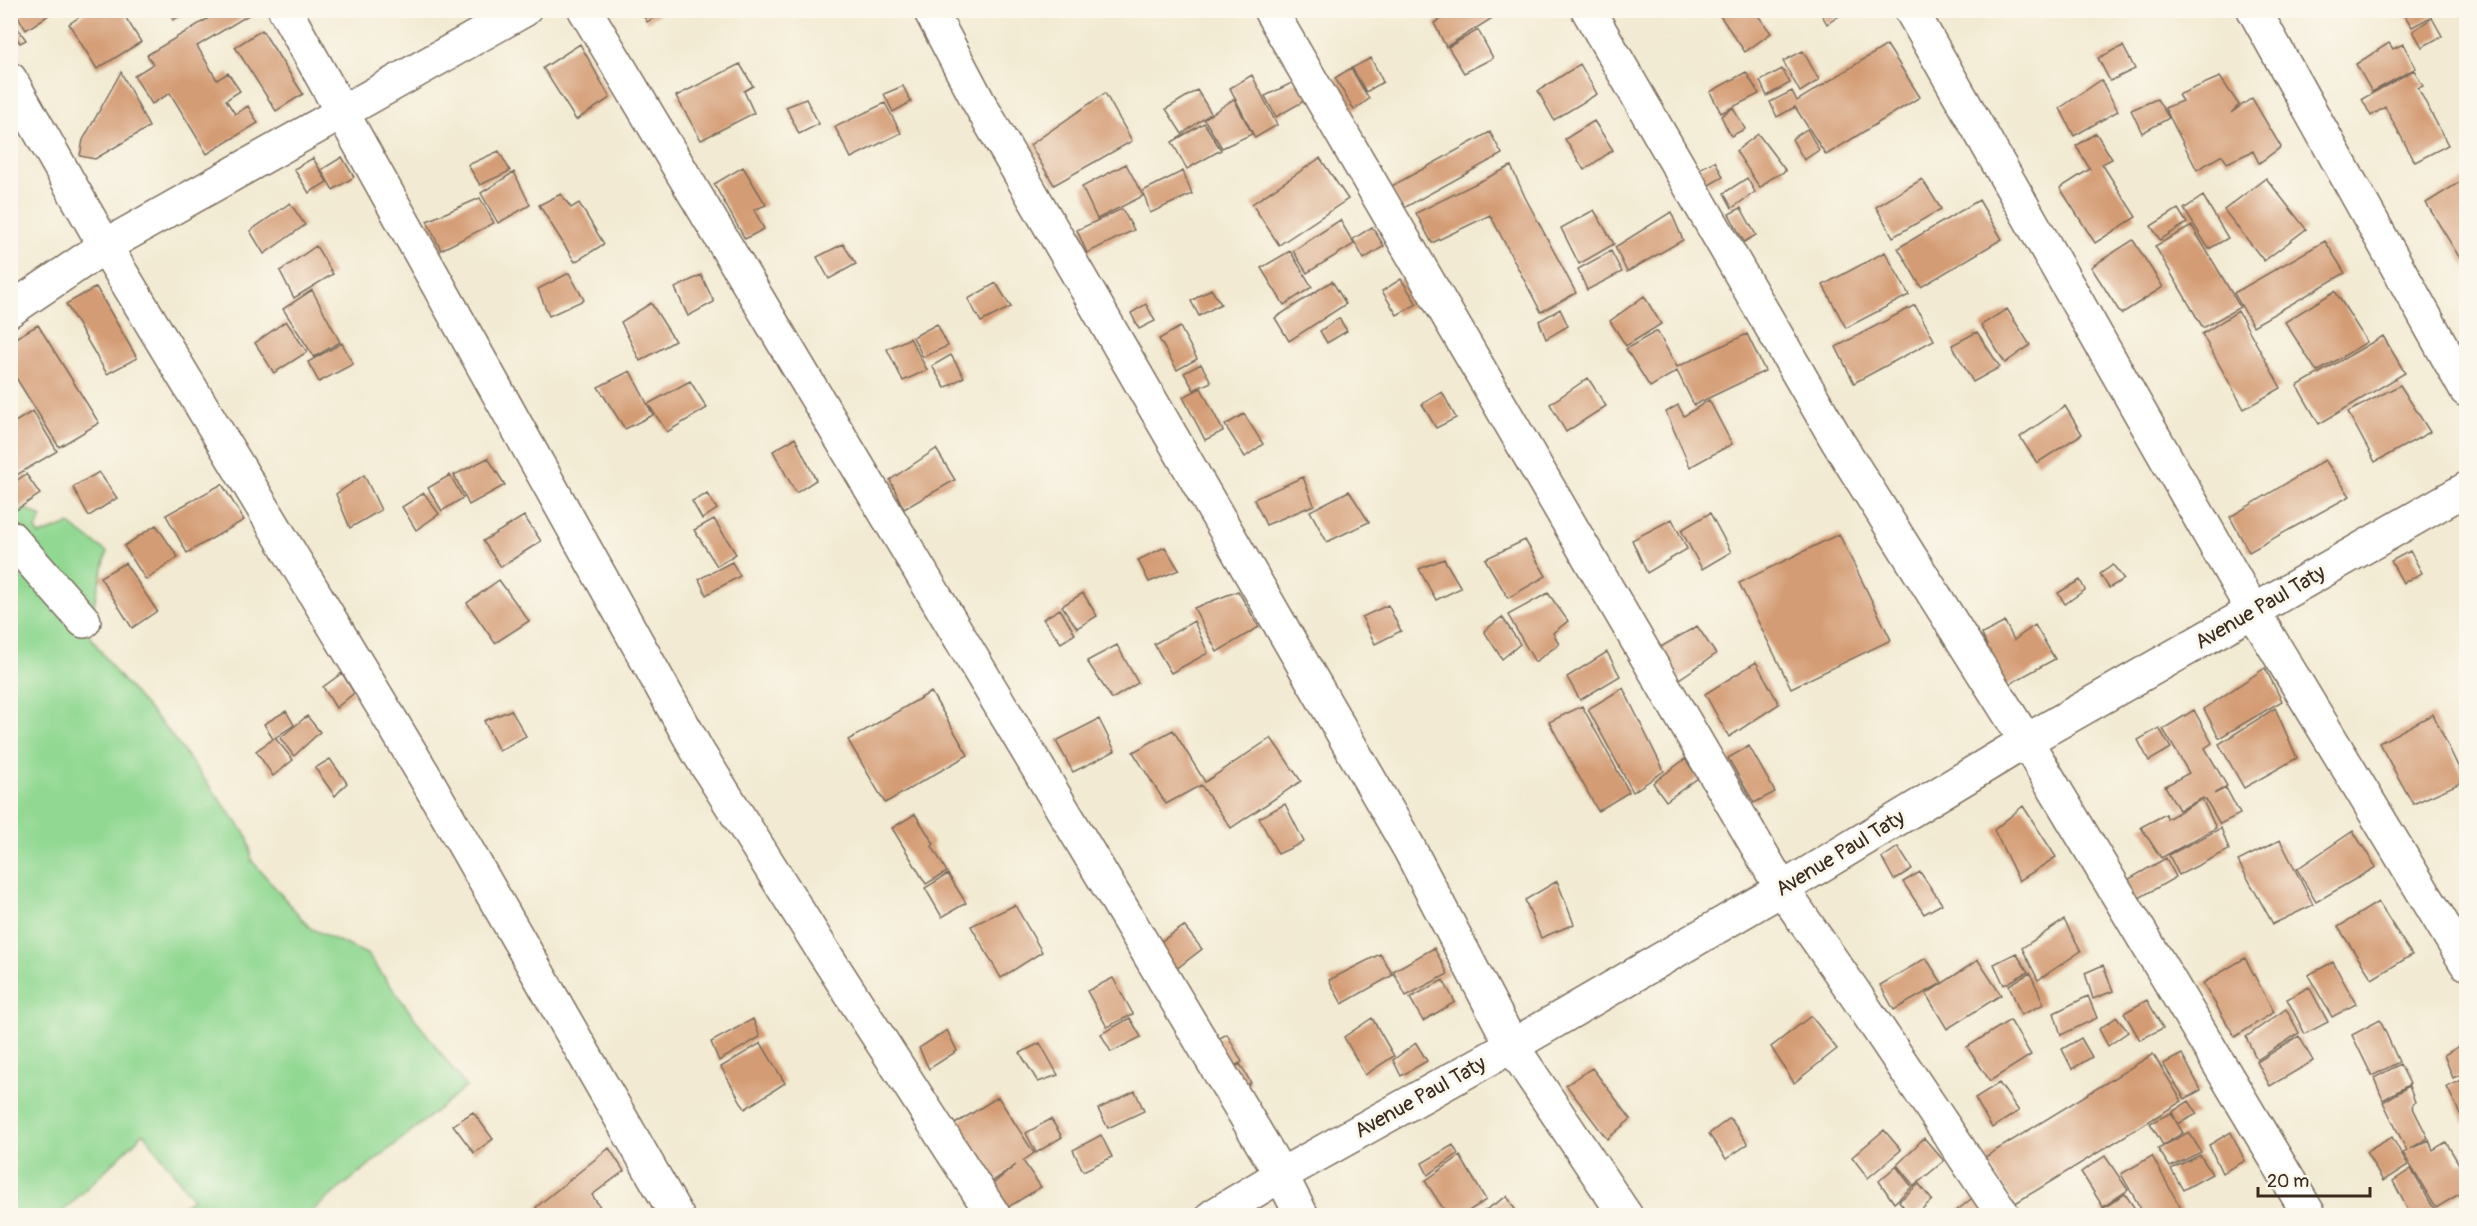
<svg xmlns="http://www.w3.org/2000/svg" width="2477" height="1226" font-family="Pangolin,sans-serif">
<rect width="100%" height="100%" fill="#fbf7ec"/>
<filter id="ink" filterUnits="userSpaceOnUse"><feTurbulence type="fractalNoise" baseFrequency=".0167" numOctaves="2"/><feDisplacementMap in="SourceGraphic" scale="12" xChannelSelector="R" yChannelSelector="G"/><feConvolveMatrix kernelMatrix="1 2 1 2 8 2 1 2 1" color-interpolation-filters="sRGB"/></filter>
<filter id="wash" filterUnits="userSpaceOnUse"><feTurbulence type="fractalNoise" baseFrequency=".008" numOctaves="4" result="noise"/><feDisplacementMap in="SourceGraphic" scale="24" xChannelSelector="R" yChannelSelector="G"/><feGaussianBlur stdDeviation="1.35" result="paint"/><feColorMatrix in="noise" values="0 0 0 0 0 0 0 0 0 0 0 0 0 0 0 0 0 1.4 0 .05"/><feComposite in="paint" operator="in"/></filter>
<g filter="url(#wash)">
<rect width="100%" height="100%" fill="#f2ead2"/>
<path fill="#91d892" stroke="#668158" stroke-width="1.5" d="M25 508 42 517 36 529 39 535 69 524 107 552 87 632 117 674 168 731 248 837 252 861 310 928 367 954 466 1087 307 1215H168L193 1199 144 1133 59 1215H11L10 517Z"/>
<g id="blocks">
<path fill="#d49c75" d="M14 10H47L49 15 26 30Z
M90 10H121L141 42 97 69 69 24Z
M168 10H191L173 20Z
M222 10H257L197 46 217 80 228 73 240 91 226 100 235 114 248 106 258 123 207 154 170 93 152 104 134 76 153 64 147 55Z
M640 10H665L647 22Z
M1456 10H1491L1494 17 1446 47 1434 23Z
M1716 10H1754L1771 33 1745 52Z
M1819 10H1848L1827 24Z
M2401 10H2428L2431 17 2412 27Z
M10 17 26 40 20 43 10 28Z
M2432 18 2442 36 2422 47 2413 31Z
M262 30 303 94 276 111 235 47Z
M1478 30 1493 58 1464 73 1448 47Z
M2389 43 2393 49 2403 44 2416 68 2372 92 2356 64Z
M580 44 610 98 576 120 543 68Z
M1887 45 1920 97 1826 155 1795 107 1777 117 1770 102 1792 91 1797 101Z
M2123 46 2135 69 2110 81 2098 58Z
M1803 51 1819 80 1800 92 1783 61Z
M1371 58 1383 82 1366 92 1352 68Z
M740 64 753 86 744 91 754 113 701 140 676 96Z
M1580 64 1597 94 1554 120 1538 91Z
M1351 68 1369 99 1354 110 1335 78Z
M1782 69 1790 83 1767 96 1760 81Z
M2414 70 2423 86 2418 88 2448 145 2415 162 2385 107 2371 116 2362 99Z
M121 72 149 127 95 159 80 156 83 140Z
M1746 72 1759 94 1721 113 1710 92Z
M1252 75 1277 125 1255 138 1230 88Z
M2220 77 2239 105 2231 113 2252 98 2281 147 2259 163 2253 151 2227 163 2222 155 2197 170 2165 108 2182 101 2178 95Z
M1302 78 1311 97 1276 117 1265 96Z
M2101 80 2118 111 2074 136 2060 108Z
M903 86 911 102 893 112 884 94Z
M1197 90 1211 113 1182 134 1166 109Z
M1105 93 1132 141 1054 185 1030 145Z
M806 99 819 124 799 134 786 107Z
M1234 99 1252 134 1222 148 1204 119Z
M2157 99 2169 118 2142 133 2131 110Z
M885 103 901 133 851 158 835 127Z
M1733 108 1745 129 1731 136 1721 116Z
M1594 121 1613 150 1584 170 1565 139Z
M1204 123 1221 150 1187 169 1172 142Z
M1807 129 1819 150 1804 160 1792 139Z
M1490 132 1502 154 1402 209 1390 187Z
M2096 133 2112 159 2102 164 2136 217 2095 243 2060 188 2090 169 2076 146Z
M1758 134 1786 171 1770 179 1760 188 1736 151Z
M499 151 510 171 480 185 468 165Z
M342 157 354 177 333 190 321 170Z
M313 158 327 182 309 193 294 169Z
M1320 158 1348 199 1279 245 1252 204Z
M1715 161 1723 177 1709 185 1699 169Z
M1126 164 1143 196 1097 219 1082 187Z
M1511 166 1525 197 1576 293 1541 312 1490 215 1432 243 1416 213Z
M743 167 766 205 754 210 764 229 745 239 714 184Z
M1183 171 1192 194 1150 213 1143 191Z
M514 172 530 205 498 223 481 193Z
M1747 178 1755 192 1732 208 1724 193Z
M2266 178 2306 229 2264 261 2224 210Z
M2466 178V268L2426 203Z
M1922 179 1941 209 1893 237 1876 207Z
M561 194 571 208 579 203 604 244 575 262 539 205Z
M2203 196 2228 238 2209 249 2184 209Z
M480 198 494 223 441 250 427 221Z
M1979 200 2002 239 1921 287 1898 248Z
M290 203 305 225 264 254 250 231Z
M1741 208 1756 235 1744 242 1729 214Z
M1122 209 1134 230 1087 253 1077 230Z
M2178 209 2187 223 2160 240 2151 226Z
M1594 210 1614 244 1579 264 1561 228Z
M1671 212 1683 240 1627 272 1615 247Z
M1340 220 1354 244 1307 273 1293 251Z
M2192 226 2240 307 2203 328 2155 246Z
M1372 227 1384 246 1364 259 1353 239Z
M2133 240 2163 287 2121 314 2091 267Z
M2325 241 2345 273 2253 326 2234 293Z
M843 244 856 264 829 279 817 257Z
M316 246 333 274 294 298 280 271Z
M1290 251 1312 287 1284 305 1261 268Z
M1611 251 1622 272 1587 290 1578 269Z
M1885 252 1909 295 1846 328 1823 285Z
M569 273 584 300 549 316 538 289Z
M701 275 714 302 688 316 675 288Z
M1401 279 1417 304 1397 315 1382 291Z
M1332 281 1346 304 1289 341 1275 318Z
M996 283 1011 307 981 322 968 299Z
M96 287 137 358 107 374 66 304Z
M1211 289 1221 304 1199 316 1191 301Z
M312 290 340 342 314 357 283 309Z
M2335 291 2367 342 2317 372 2285 322Z
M1644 296 1661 324 1626 346 1610 321Z
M651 303 675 341 640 361 621 322Z
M1146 304 1155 321 1139 329 1131 313Z
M1915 305 1934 340 1854 383 1836 347Z
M1560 309 1568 326 1546 339 1539 321Z
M2007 309 2030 345 2005 363 1981 325Z
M2238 311 2281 388 2244 409 2202 334Z
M1339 318 1347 331 1327 343 1320 331Z
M286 321 307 352 274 373 255 343Z
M937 324 948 346 923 357 913 337Z
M38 325 99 423 59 447 10 368V341Z
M1180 327 1197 359 1177 370 1159 339Z
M1657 331 1677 367 1747 334 1765 371 1694 405 1677 371 1650 387 1626 349Z
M1977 332 2000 367 1973 382 1952 345Z
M2383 336 2405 373 2319 424 2297 386Z
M910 338 927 370 903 381 887 349Z
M342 343 353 364 319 382 308 362Z
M951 355 964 377 945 388 932 366Z
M1201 364 1211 382 1194 390 1184 373Z
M630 371 653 415 625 429 598 387Z
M1588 378 1606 406 1566 432 1550 404Z
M690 381 707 408 667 432 648 404Z
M2400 385 2430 432 2375 462 2348 412Z
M1201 388 1223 431 1205 440 1183 397Z
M1442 392 1456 418 1436 428 1422 404Z
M1709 400 1732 444 1690 467 1666 412 1678 405 1684 416Z
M2065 406 2082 434 2037 463 2020 437Z
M33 411 57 451 10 479V425Z
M1244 414 1263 444 1245 457 1225 425Z
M795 438 816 480 796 493 773 451Z
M936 449 955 480 904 509 890 480Z
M488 458 505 485 469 505 454 475Z
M2325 460 2350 496 2249 552 2230 517Z
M99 472 117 498 89 516 73 487Z
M26 474 40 494 10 514V485Z
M364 475 381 510 350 528 336 494Z
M450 475 463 498 442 511 428 488Z
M1303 477 1314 505 1266 525 1254 499Z
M222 484 244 520 187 553 166 515Z
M1349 491 1369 522 1327 542 1310 511Z
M424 493 439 514 416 530 402 507Z
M707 494 717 509 702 519 692 501Z
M1710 513 1731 552 1702 569 1681 530Z
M524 516 541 541 501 567 483 541Z
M714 519 736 554 717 566 694 530Z
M1672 519 1687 549 1647 573 1632 540Z
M156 525 178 557 146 580 124 546Z
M1839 534 1891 640 1791 688 1739 583Z
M1525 540 1546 576 1508 598 1485 559Z
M1165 547 1179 570 1149 582 1138 560Z
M2410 551 2422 573 2403 583 2391 561Z
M1444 559 1461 588 1436 600 1419 569Z
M732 562 740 576 706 595 699 579Z
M125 563 157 611 132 628 100 577Z
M2113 565 2124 579 2109 588 2100 574Z
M499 580 529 621 495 643 467 603Z
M2080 580 2085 590 2065 604 2058 593Z
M1238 591 1259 627 1217 652 1194 608Z
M1083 593 1097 616 1077 628 1062 606Z
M1548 593 1568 621 1553 633 1559 644 1535 662 1508 615Z
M1388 605 1401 631 1375 644 1362 617Z
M1060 609 1075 634 1061 643 1043 619Z
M1502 617 1520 644 1502 659 1484 631Z
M1194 621 1208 653 1171 673 1154 644Z
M2005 622 2014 640 2035 625 2055 659 2004 687 1982 634Z
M1697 626 1716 654 1679 679 1659 648Z
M1117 645 1138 683 1112 699 1087 661Z
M1607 652 1620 676 1580 700 1567 677Z
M1756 662 1779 704 1729 737 1705 694Z
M2265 668 2282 701 2219 738 2204 709Z
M342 673 354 693 336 708 323 687Z
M1623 688 1664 771 1633 792 1588 709Z
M931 692 968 755 885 803 848 740Z
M1582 706 1629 792 1598 811 1549 722Z
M2275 708 2297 758 2244 788 2219 744Z
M511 710 526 736 499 751 484 721Z
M2194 710 2212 743 2205 748 2227 786 2214 794 2226 788 2240 814 2220 824 2206 800 2203 798 2179 810 2165 786 2189 773 2163 729Z
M286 711 294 725 275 738 293 760 273 776 256 751 273 739 264 724Z
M2433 714 2465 781 2413 804 2379 743Z
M307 716 320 732 294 756 280 738Z
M1099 719 1115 751 1073 772 1056 741Z
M2159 728 2171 748 2149 761 2138 740Z
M1173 730 1205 782 1271 738 1301 781 1231 828 1201 785 1166 804 1133 752Z
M1749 746 1775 792 1754 803 1728 758Z
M330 759 347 783 335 796 315 768Z
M1685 759 1698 778 1666 801 1653 783Z
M2202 799 2216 828 2161 858 2141 827 2166 814 2167 819Z
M1285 804 1304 842 1278 854 1259 818Z
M2023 806 2056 857 2019 881 1994 830Z
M915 814 934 844 932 846 947 872 926 884 892 828Z
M2221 828 2229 850 2179 875 2169 855Z
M2353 831 2376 867 2316 902 2297 869Z
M2280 840 2313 905 2273 924 2238 861Z
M1898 847 1912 869 1894 880 1882 858Z
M2166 858 2176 877 2134 901 2124 882Z
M1920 872 1942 904 1924 914 1903 882Z
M948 874 966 903 942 917 925 888Z
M1557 881 1574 924 1541 938 1525 900Z
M2378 902 2412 955 2372 979 2338 927Z
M1015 905 1042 952 1001 978 971 926Z
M2064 920 2081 951 2038 980 2022 948Z
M1184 926 1202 949 1162 980 1143 953Z
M1434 948 1448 974 1406 996 1393 971Z
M2016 953 2028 972 2004 985 1994 964Z
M1380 954 1393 975 1342 1004 1329 980Z
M1926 958 1942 983 1894 1010 1880 985Z
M2245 958 2274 1012 2235 1037 2203 983Z
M1978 960 2001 995 1947 1029 1926 994Z
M2333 962 2356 1004 2332 1017 2308 975Z
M2103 965 2113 991 2093 999 2085 973Z
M2030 973 2044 1004 2021 1015 2009 985Z
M1113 978 1133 1014 1107 1027 1087 991Z
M1443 980 1455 1002 1423 1021 1410 998Z
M2309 987 2328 1022 2305 1034 2287 999Z
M2088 996 2097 1018 2061 1035 2054 1013Z
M2147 1000 2163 1028 2140 1040 2124 1013Z
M2286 1009 2299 1033 2257 1060 2246 1037Z
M1811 1016 1837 1049 1794 1083 1771 1047Z
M2117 1017 2128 1032 2108 1046 2099 1029Z
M1130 1018 1141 1037 1111 1052 1101 1034Z
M1372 1018 1394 1056 1365 1075 1344 1037Z
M753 1019 760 1037 719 1061 711 1042Z
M2010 1020 2031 1055 1990 1081 1967 1047Z
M2380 1020 2399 1062 2372 1076 2352 1035Z
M947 1030 957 1051 929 1069 919 1048Z
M1227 1034 1242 1062 1222 1073 1205 1046Z
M2299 1036 2313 1061 2270 1086 2257 1062Z
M2081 1038 2092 1057 2072 1069 2062 1049Z
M2466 1042V1072L2453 1078 2444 1055Z
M761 1043 785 1083 745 1109 721 1067Z
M1040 1043 1058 1075 1038 1082 1020 1053Z
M1416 1043 1427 1061 1401 1076 1393 1060Z
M2153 1054 2182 1101 2014 1204 1985 1157Z
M2182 1054 2201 1090 2185 1099 2163 1064Z
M1240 1064 1251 1083 1232 1094 1221 1074Z
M2400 1064 2410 1084 2383 1100 2374 1078Z
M1592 1068 1631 1119 1607 1139 1566 1085Z
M2466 1078V1123L2465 1124 2447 1087Z
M1999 1083 2019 1111 1992 1128 1975 1098Z
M2409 1086 2415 1102 2412 1106 2428 1138 2410 1149 2429 1140 2433 1150 2446 1142 2459 1164 2464 1162 2466 1166V1190L2436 1208 2403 1153 2407 1151 2383 1102Z
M1135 1091 1144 1111 1108 1128 1098 1109Z
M998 1097 1034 1153 1023 1161 1041 1187 1005 1209 989 1187 1016 1165 983 1188 945 1130Z
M2189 1101 2197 1114 2178 1124 2172 1112Z
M473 1112 493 1139 474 1153 453 1125Z
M2171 1113 2183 1133 2163 1145 2150 1123Z
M1730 1118 1748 1144 1726 1159 1709 1134Z
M1051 1119 1062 1137 1036 1153 1026 1133Z
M1884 1130 1901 1150 1868 1178 1852 1157Z
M2189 1132 2201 1152 2170 1167 2158 1149Z
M2231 1132 2245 1161 2222 1173 2209 1145Z
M1101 1135 1112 1157 1083 1171 1073 1150Z
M2392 1137 2408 1165 2383 1181 2366 1152Z
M1924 1138 1944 1161 1914 1186 1897 1165Z
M1453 1145 1458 1154 1428 1175 1422 1163Z
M609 1148 624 1171 592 1195 602 1210 596 1216H543L536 1207Z
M2200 1155 2212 1174 2183 1190 2171 1169Z
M1460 1156 1486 1200 1461 1216H1448L1425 1181Z
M2105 1156 2128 1190 2103 1207 2081 1172Z
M2152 1156 2185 1216H2145L2121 1174Z
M1896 1166 1912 1187 1894 1203 1879 1181Z
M2411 1169 2435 1211 2427 1216H2411L2393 1181Z
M1919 1184 1932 1200 1914 1216H1911L1899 1201Z
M2125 1194 2140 1216H2104L2101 1210Z
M1976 1195 1991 1216H1950Z
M1507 1196 1519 1216H1476Z"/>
</g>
</g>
<g filter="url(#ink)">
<use href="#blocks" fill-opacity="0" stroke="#7b6d5d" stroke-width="1.5"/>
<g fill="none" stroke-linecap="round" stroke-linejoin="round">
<defs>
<path id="street" d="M285 10 698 752 823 951 994 1216
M585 10 1281 1175 1302 1216
M930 10 978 101 1409 848 1512 1046 1626 1216
M1270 10 1782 889 1851 988 2004 1216
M1588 10 1838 442 2026 741 2310 1216
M1911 10 2253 611 2466 963
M2254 10 2466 390
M10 79 105 246 424 775 677 1216
M10 310 105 246 524 10
M10 537 84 621
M1213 1216 1281 1175 1512 1046 1782 889 2026 741 2466 489"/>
</defs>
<use href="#street" stroke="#7b6d5d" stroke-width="36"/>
<use href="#street" stroke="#fff" stroke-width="33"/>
</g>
</g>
<g text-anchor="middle" stroke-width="6" stroke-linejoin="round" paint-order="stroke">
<g font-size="21" fill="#3b2a1e" stroke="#fbf7ec">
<text transform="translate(2260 607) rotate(-30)" y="7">Avenue Paul Taty</text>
<text transform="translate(1840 853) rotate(-31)" y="7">Avenue Paul Taty</text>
<text transform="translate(1420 1097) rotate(-29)" y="7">Avenue Paul Taty</text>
</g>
</g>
<rect width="2477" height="1226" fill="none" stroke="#fbf7ec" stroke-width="36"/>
<path d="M2258 1187v9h112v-9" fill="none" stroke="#3b2a1e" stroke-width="3"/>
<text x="2267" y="1187" font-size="18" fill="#3b2a1e" stroke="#fbf7ec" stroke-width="4.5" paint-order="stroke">20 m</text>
</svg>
